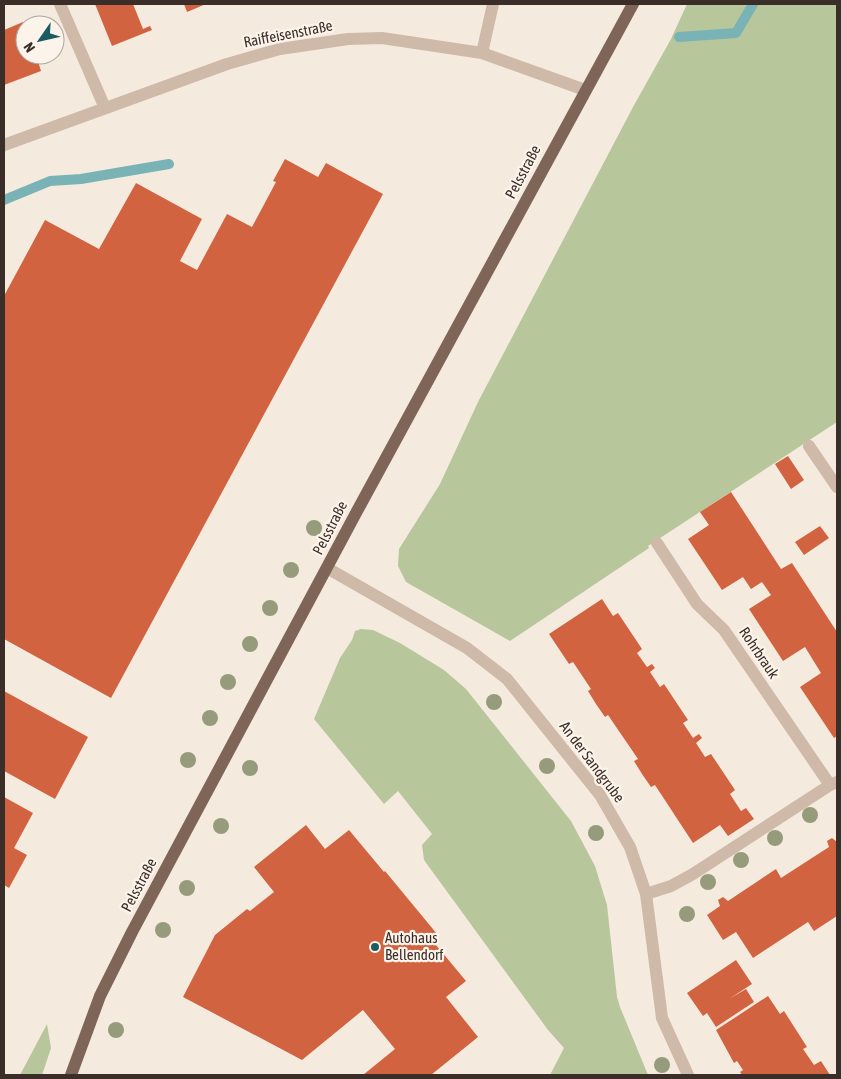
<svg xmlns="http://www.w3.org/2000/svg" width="841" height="1079" font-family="'Asap Condensed',sans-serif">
<rect width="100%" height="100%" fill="#f5eade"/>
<path fill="#b8c69c" d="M687 4H837V422L648 546 649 548 510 641 406 582 398 566 399 549 440 484 478 402 633 107 671 39Z
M361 629 373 630 400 643 444 670 466 689 571 821 595 866 607 905 617 997 620 1007 648 1075H550L564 1048 548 1030 424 860 422 845 432 834 398 791 384 804 314 719 340 658 352 640 355 631Z
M47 1024 51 1048 42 1075H20Z"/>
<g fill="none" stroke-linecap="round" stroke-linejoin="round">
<path stroke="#7ab3b5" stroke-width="10" d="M679 37 736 33 753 4
M4 200 50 181 81 179 169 164"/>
</g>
<path fill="#d16340" d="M95 4H133L143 29 150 26 152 30 112 46Z
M184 4H206L187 12Z
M23 22 25 27V55H36L41 71 4 85V30Z
M285 159 318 177 326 163 383 194 111 698 4 639V296L45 220 99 249 136 183 202 219 180 261 197 270 227 214 252 227 276 182 273 181Z
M788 456 804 480 791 489 775 464Z
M731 492 781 569 792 563 837 632V736L834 738 800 687 821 673 805 647 783 661 749 609 771 595 762 582 751 589 743 577 722 590 688 539 709 525 700 512Z
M820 526 829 538 804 555 795 542Z
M602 599 613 616 618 613 642 649 637 653 647 667 652 664 655 668 650 672 660 687 664 684 688 720 683 723 693 738 699 734 702 738 696 743 705 757 711 754 735 790 730 794 741 811 746 808 754 819 728 836 720 825 693 843 655 785 651 787 642 774 634 761 638 759 608 715 605 717 596 704 588 691 591 689 573 662 569 664 549 634Z
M4 691 88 737 55 799 4 771Z
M4 797 33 813 14 848 27 855 9 888 4 885Z
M306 825 325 849 349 830 384 872 385 871 437 934 431 939 466 981 446 997 478 1037 431 1075H363L395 1049 363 1010 302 1060 183 997 215 935 247 909 250 911 274 892 254 867Z
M832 838 837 842V916L814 931 808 922 753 958 736 932 723 940 707 915 720 906 718 900 723 897 728 901 776 869 781 878 829 847 827 841Z
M736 960 752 984 729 999 746 989 754 1002 716 1027 707 1013 703 1016 687 993Z
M768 996 780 1014 784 1011 807 1047 803 1049 814 1065 821 1061 830 1075H742L740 1072 743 1070 737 1061 734 1063 716 1030Z"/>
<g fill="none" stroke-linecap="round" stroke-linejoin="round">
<path stroke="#cfb9a8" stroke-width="12" d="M60 4 105 108
M482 53 493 4
M4 145 227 64 280 49 348 39 382 38 482 53 585 90
M809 446 837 487
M657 543 697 604 724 630 830 785
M327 568 467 648 507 679 600 795 630 847 646 894 662 1018 688 1075
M646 894 671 886 693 874 830 785 837 782"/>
<path stroke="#7e6558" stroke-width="12" d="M71 1075 100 996 132 932 356 513 633 4"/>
</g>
<g fill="#969c7b">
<circle cx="314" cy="528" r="8"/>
<circle cx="291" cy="570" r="8"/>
<circle cx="270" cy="608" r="8"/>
<circle cx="250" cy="644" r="8"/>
<circle cx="228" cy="682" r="8"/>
<circle cx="494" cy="702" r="8"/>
<circle cx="210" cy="718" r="8"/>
<circle cx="188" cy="760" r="8"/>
<circle cx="547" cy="766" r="8"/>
<circle cx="250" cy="768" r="8"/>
<circle cx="810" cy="815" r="8"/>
<circle cx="221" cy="826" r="8"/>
<circle cx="596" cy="833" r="8"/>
<circle cx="775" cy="838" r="8"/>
<circle cx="741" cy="860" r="8"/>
<circle cx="708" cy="882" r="8"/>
<circle cx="187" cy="888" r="8"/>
<circle cx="687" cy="914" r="8"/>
<circle cx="163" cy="930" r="8"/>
<circle cx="116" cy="1030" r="8"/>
<circle cx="662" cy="1065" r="8"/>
</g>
<circle fill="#1a5c61" stroke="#fcf4eb" stroke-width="2" cx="375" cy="947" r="5"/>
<g text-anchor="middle" stroke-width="4.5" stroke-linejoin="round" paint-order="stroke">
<g font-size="15" fill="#3b2e29" stroke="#fcf4eb">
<text transform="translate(288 34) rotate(-11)" y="5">Raiffeisenstraße</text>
<text transform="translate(523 172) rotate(-62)" y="5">Pelsstraße</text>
<text transform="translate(330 528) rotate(-63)" y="5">Pelsstraße</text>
<text transform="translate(759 653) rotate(56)" y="5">Rohrbrauk</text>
<text transform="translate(592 762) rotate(53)" y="5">An der Sandgrube</text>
<text transform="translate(139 885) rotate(-62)" y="5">Pelsstraße</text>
</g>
<g font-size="15" fill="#3b2e29" stroke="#fcf4eb" text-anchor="start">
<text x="385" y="943">Autohaus<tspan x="385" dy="17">Bellendorf</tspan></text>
</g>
</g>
<rect width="841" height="1079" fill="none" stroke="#3b2e29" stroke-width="10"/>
<g transform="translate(40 40) rotate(236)"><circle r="24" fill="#fcf4eb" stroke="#afa59d"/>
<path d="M0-4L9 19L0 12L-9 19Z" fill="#1a5c61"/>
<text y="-8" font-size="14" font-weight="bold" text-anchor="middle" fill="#3b2e29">N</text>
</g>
</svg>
